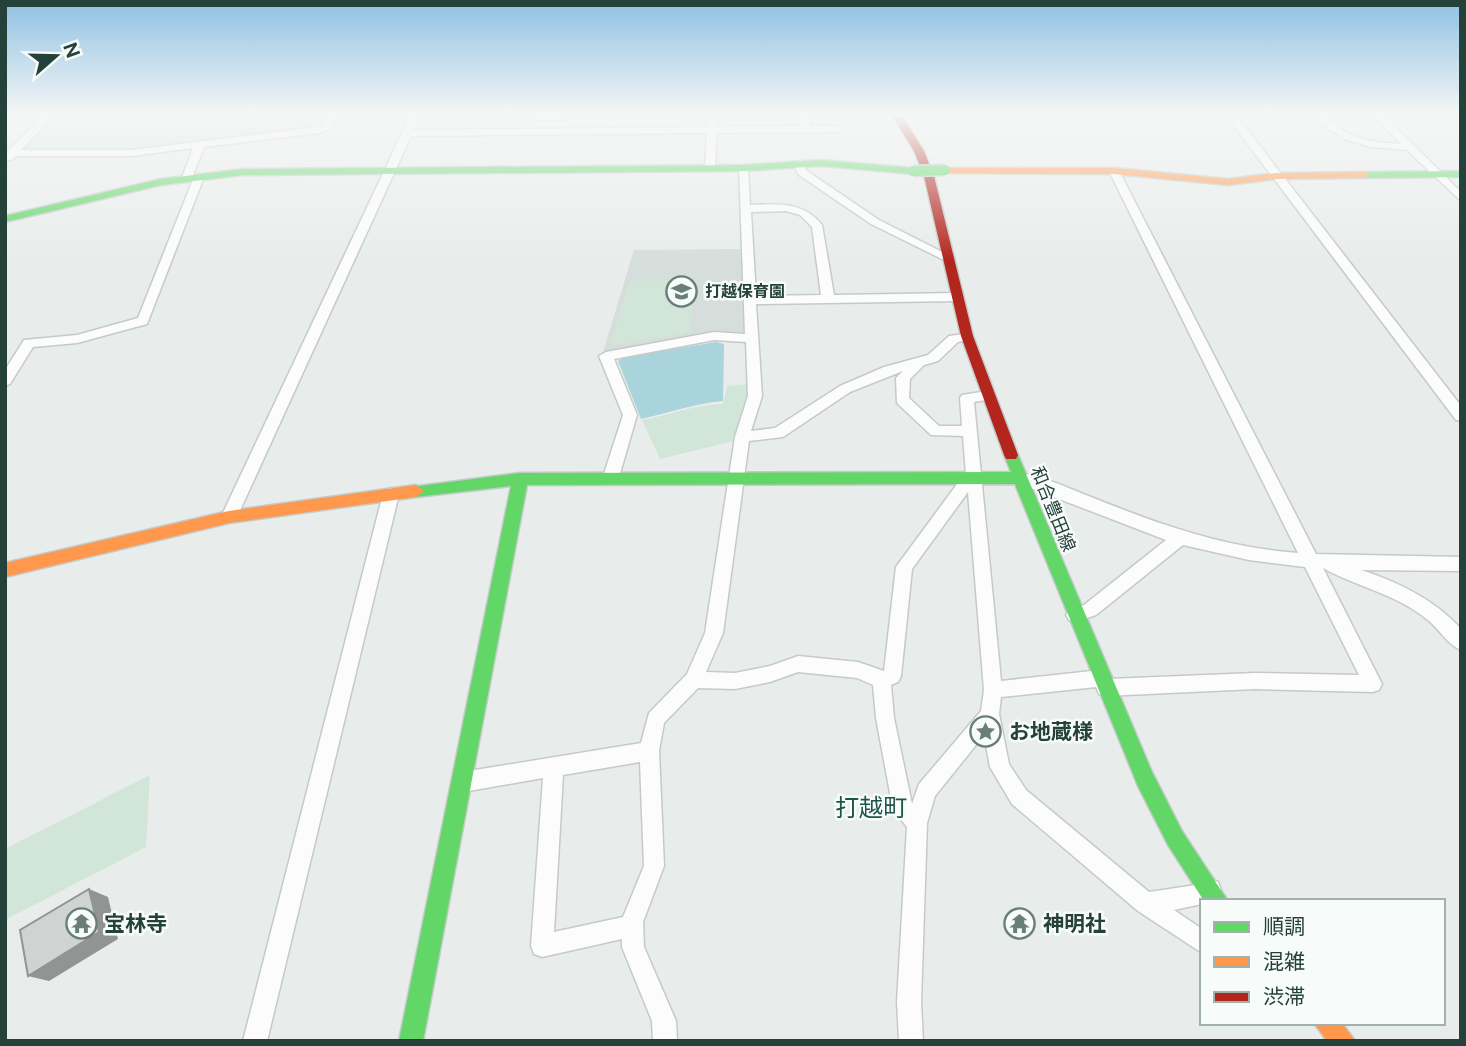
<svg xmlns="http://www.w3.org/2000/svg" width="1466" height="1046" font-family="'Public Sans','Noto Sans JP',sans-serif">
<rect width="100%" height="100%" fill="#e8edeb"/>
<path fill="#d6dedb" d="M56 114H330L323 125 317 127 131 151 21 149Z
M740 249 746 336 711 333 603 352 634 250Z"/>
<path fill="#d1e6d8" d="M60 114H208L183 145 134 150H25Z
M692 280 691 332 610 346 630 281Z
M749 384 751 395 738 440 660 459 642 420C669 415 697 404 723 404L727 386Z
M150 775 146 847 5 920V849Z"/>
<path fill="#a9d4db" d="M716 342 724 344 723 401C697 403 668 413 641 419L618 361 625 357Z"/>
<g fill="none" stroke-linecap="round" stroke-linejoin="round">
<defs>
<path id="street" d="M45 114H55L21 150H132L318 127 321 126 329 114H339L328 130 319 133 204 147 192 178 187 181 182 178 193 148 132 156H16L12 160H5L8 151Z
M411 114H421L413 130 707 127 708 114H718L717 127 799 126 803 120 791 114H804L813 119 809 126H837L842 129 837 132 717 133 715 168 710 171 705 168 707 133 411 136 237 517 235 521H223L221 517Z
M529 114H568V117L563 120H534L531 119Z
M1225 114H1235L1461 406V421L1456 420Z
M1312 114C1328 114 1337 128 1351 135 1367 142 1384 143 1401 144L1372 114H1382L1461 192V201L1407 150 1371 147 1345 139 1324 126Z
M794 162H802L807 171 879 220 954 258 952 260H944L871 224 799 175 793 164Z
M739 166 748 168 750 205C778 204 803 201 822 225L834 295 957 293 963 297 957 301 756 304 762 396 751 431 775 428 840 386 884 367 928 355 949 336 972 333V339L958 342 938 361 924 365 910 379 909 398 939 426H962L960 398 962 395 987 391 994 396 992 399 974 402 1001 681 1101 670 1107 672 1109 679 1255 673 1359 675 1305 567 1249 560 1183 545 1096 615 1075 622 1069 620 1066 615 1069 610 1084 605 1166 540 1015 482 1012 478 1015 474C1029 470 1071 489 1086 495 1158 524 1221 547 1298 553L1109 171 1110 169 1119 171 1316 554 1461 557V571L1361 570C1398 582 1434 599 1461 629V650C1448 645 1439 629 1429 621 1396 593 1356 587 1323 568L1382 684 1379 690 1373 692 1255 689 1105 696 1099 694 1096 687 1001 697 999 714 1009 764 1026 790 1149 892 1196 885 1210 879 1218 882 1221 890 1218 898 1202 901V904L1174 910 1202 929V953L1138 911 1012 804 990 767 984 735 935 796 927 823 921 1002 923 1041H899L897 1002 907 827 893 809 876 718 873 685 857 678 798 672 770 682 735 689 698 688 664 723 659 751 664 866 643 922 644 947 676 1021 677 1041H653L652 1021 622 947V939L542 957 534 954 531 946 543 778 463 792 456 789 453 782 456 775 463 772 641 743 649 713 687 674 705 633 735 437 748 396 746 342 714 340 614 359 637 415 619 477 611 483 603 477 623 415 599 356 606 352 714 332 745 334ZM786 211 800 215 812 227 821 295 756 296 751 212ZM903 371 896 378 897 403 931 435 963 436 966 475 963 476 896 567 884 671 858 662 798 656 770 666 735 673 706 672 723 633 749 441 783 437 850 392ZM968 492 984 690 981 711 919 784 912 804 894 718 891 685 898 682 901 676 912 569ZM640 762 644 866 623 917 554 932 563 775Z
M199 174 204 177 147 324 77 343 33 347 10 384 5 386V370L24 340 77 335 138 318 194 177Z
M391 488 399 494 267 1041H243L383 494Z"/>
<path id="fast" d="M821 160 913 168 918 171 913 174 821 166 743 171 243 175 161 185 5 222V216L161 179 243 169 743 165Z
M1461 171V177L1365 178 1360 175 1365 172Z
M1011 450 1018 455 1152 772 1182 831 1228 901H1204L1168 845 1138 786 1015 484 527 485 423 1041H399L511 486 416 497 408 491 411 487 520 473 1011 472 1004 455Z"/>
<path id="slow" d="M941 168H1114L1228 179 1277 173 1365 172 1370 175 1365 178 1277 179 1228 185 1114 174 945 173 940 170Z
M416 485 424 491 416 497 229 523 5 577V563L229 511Z
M1314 1023H1342L1355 1041H1327Z"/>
<path id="jam" d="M891 114H901L924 151 934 176 973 336 1018 455 1016 459H1006L1004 455 961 336 924 176 914 151Z"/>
</defs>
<use href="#street" stroke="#c5cac8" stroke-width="3"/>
<use href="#fast" stroke="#c3cbc8" stroke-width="3"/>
<use href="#slow" stroke="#c3cbc8" stroke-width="3"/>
<use href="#jam" stroke="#c3cbc8" stroke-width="3"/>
<use href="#street" fill="#fcfcfc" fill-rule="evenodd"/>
<use href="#fast" fill="#63d668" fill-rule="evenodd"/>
<use href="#slow" fill="#ff974d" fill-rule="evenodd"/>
<use href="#jam" fill="#b3261e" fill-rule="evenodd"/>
<defs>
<path id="fast-bridge" d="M913 171 945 170"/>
</defs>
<use href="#fast-bridge" stroke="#c3cbc8" stroke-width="13" stroke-linecap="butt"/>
<use href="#fast-bridge" stroke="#63d668" stroke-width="10"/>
</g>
<path fill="#919493" d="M89 889 108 897 118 939 49 981 28 976Z
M5 994H6L7 1009 5 1010Z"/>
<path fill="#cfd4d2" stroke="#919493" stroke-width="2" d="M89 889 99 932 28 976 20 930Z"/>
<linearGradient id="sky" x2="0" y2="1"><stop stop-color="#8fc1e3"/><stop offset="0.44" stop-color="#f5f7f6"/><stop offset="1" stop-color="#f5f7f6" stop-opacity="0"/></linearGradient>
<rect width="1466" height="260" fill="url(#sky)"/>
<defs>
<symbol id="school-ring" viewBox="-11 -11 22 22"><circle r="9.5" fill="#f7fbf9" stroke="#697e78" stroke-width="1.5"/><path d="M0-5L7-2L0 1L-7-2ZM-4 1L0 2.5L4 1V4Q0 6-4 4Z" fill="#697e78"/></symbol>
<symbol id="sight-ring" viewBox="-11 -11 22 22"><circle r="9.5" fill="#f7fbf9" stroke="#697e78" stroke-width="1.5"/><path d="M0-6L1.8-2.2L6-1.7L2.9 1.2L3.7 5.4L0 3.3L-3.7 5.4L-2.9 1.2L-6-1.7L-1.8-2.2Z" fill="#697e78"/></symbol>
<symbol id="temple-ring" viewBox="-11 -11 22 22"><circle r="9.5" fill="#f7fbf9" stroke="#697e78" stroke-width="1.5"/><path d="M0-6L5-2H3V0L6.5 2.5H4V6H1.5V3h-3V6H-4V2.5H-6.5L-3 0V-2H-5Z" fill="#697e78"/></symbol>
</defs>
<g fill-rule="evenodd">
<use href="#school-ring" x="664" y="274" width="35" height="35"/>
<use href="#sight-ring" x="968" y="714" width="35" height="35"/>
<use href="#temple-ring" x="64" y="906" width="35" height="35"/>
<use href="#temple-ring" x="1002" y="906" width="35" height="35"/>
</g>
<g text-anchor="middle" stroke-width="5" stroke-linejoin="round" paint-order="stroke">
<g font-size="16" font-weight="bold" fill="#24423a" stroke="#f7fbf9" text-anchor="start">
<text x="705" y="297">打越保育園</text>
</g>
<g font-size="18" fill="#24423a" stroke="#f7fbf9">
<text transform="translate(1053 509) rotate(68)" y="6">和合豊田線</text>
</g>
<g font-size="21" font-weight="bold" fill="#24423a" stroke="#f7fbf9" text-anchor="start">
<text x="1009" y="739">お地蔵様</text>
<text x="104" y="931">宝林寺</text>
<text x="1043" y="931">神明社</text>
</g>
<g font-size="24" fill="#1f5548" stroke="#f7fbf9">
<text x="871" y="816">打越町</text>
</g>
</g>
<rect width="1466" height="1046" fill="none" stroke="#24423a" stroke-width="14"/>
<rect x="1200" y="899" width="245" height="126" fill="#f7fbf9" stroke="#a3b1ad" stroke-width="2"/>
<rect x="1214" y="922" width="35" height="10" fill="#63d668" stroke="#a3b1ad" stroke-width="2"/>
<text x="1263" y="934" font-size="21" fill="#24423a">順調</text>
<rect x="1214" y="957" width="35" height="10" fill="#ff974d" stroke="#a3b1ad" stroke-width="2"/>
<text x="1263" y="969" font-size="21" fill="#24423a">混雑</text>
<rect x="1214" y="992" width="35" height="10" fill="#b3261e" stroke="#a3b1ad" stroke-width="2"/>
<text x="1263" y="1004" font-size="21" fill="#24423a">渋滞</text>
<g transform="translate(56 56) rotate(70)" stroke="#f7fbf9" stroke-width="5" paint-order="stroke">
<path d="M0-5L12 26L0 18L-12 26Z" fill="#24423a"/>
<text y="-10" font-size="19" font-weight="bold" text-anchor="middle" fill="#24423a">N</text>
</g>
</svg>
